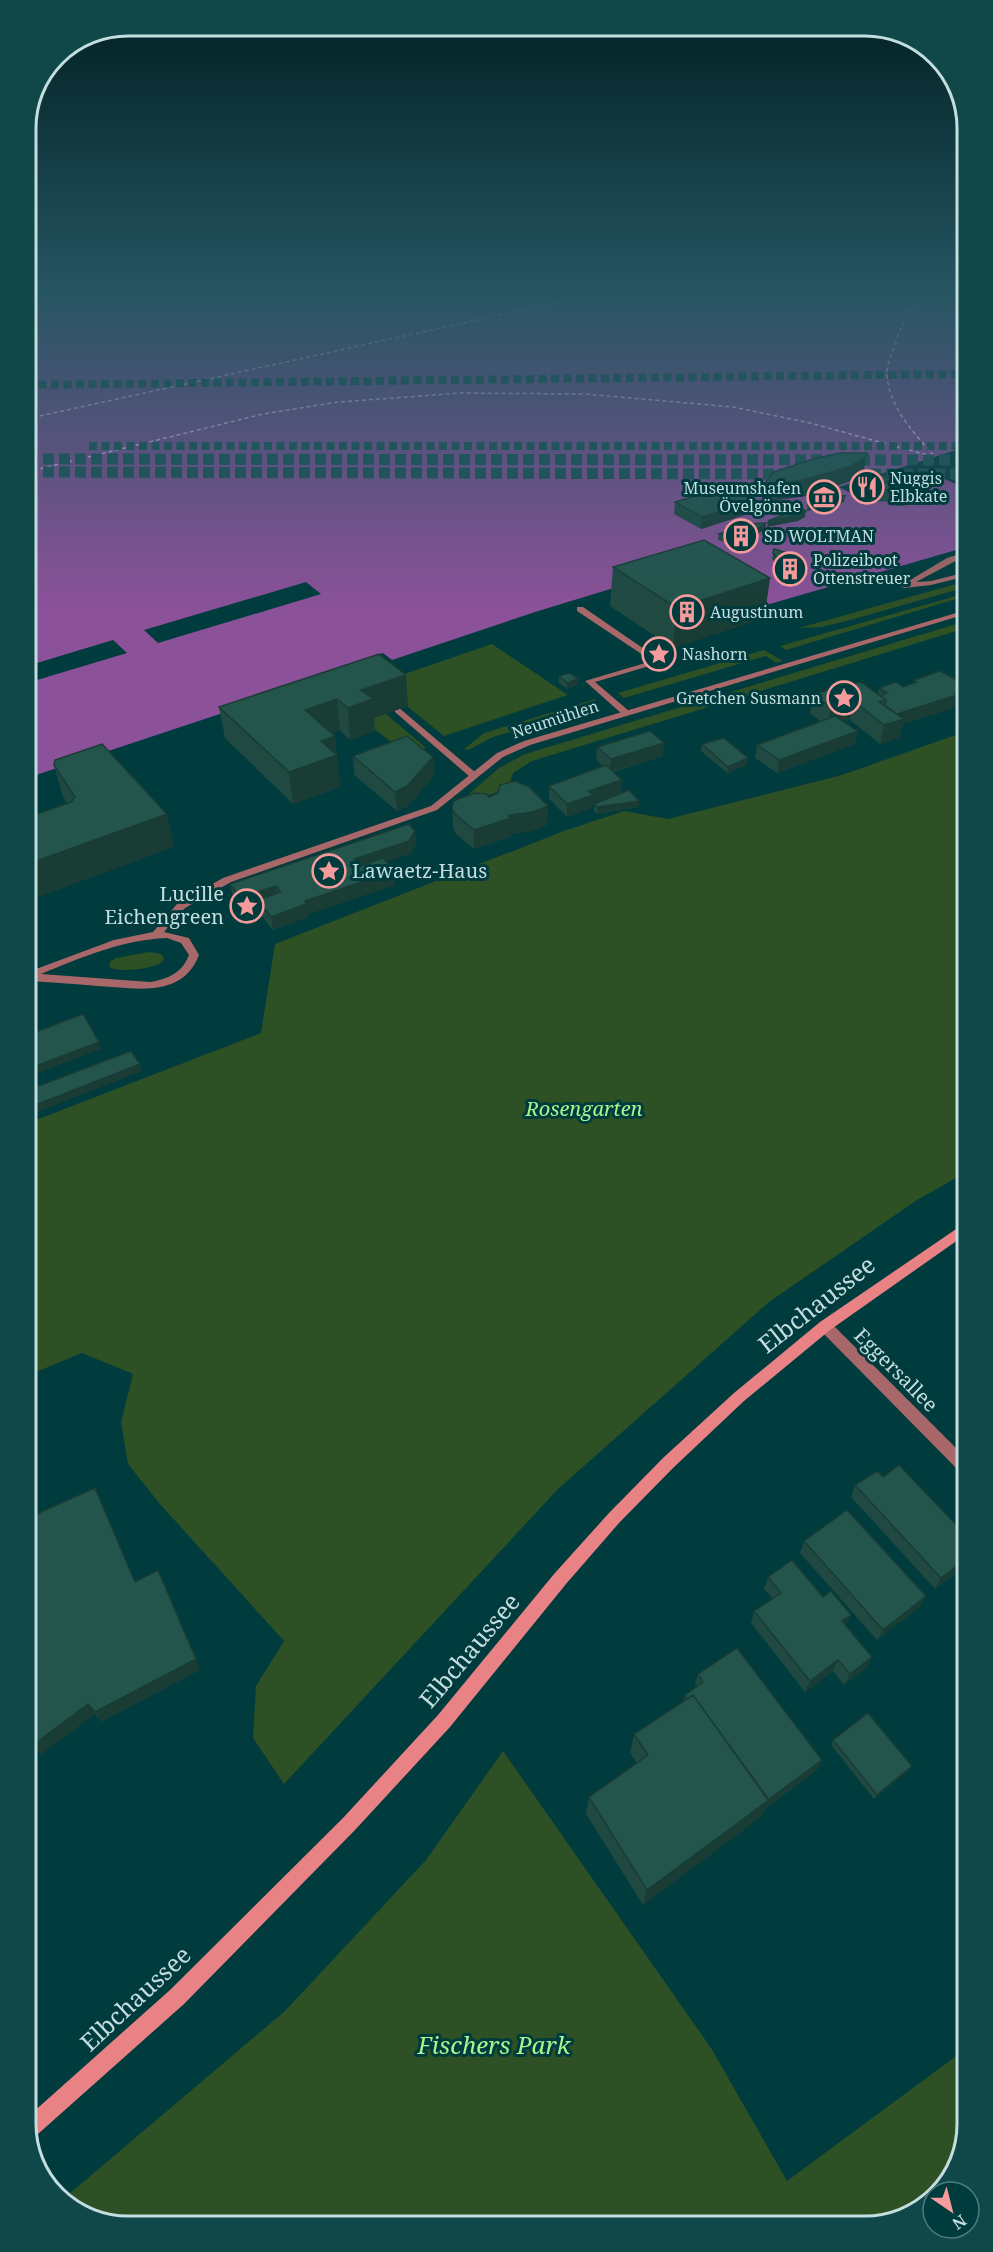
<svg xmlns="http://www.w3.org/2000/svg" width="993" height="2252" font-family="'Noto Serif',serif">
<rect width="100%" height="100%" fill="#003b3d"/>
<path fill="#2e5025" d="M963 582V588L847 621 821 627 799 628Z
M963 594V597L786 650 780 646Z
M963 622V629L532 761 513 773 508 789 457 804 499 768 525 754Z
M492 644 568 695 444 736 378 683Z
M764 650 783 661 776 663 766 656 624 698 618 693Z
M595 699 599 706 493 737 470 749 463 750 484 733Z
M386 714 426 748 408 755 364 721Z
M964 732 965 1173 917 1200 769 1302 558 1489 284 1784 253 1738 256 1686 284 1641 159 1503 128 1464 121 1422 133 1374 82 1353 29 1375 28 1123 261 1033 275 944 564 831 624 811 668 819 842 775Z
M149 952 161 954 164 958 162 962C153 969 118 973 109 967L110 962 116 958Z
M503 1751 711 2048 787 2181 967 2048V2124L950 2181 898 2221 121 2226 66 2206 62 2200 285 2011 426 1860Z"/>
<path fill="#8b5199" d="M26 293H962L963 548 763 606 689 565 535 612 392 660 383 653 254 696 259 701 27 778Z"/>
<path fill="#003b3d" d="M963 448V481L956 484 936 475 863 499 839 487Z
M306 582 321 594 158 643 144 630Z
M113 640 127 653 27 683V666Z"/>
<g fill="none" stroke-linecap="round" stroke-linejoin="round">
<path stroke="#ecbdf8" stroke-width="1.5" stroke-dasharray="4 3" stroke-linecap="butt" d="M924 293C909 308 901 325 895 345 892 354 887 363 887 372 887 405 914 433 934 456
M26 419 600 293
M27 472 263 414 338 402 461 393 585 394 733 407 810 423 935 457"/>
<path stroke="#1d5355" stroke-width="8" stroke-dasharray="8 4.5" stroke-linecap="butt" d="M26 385 963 374
M89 446H963"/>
<path stroke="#1d5355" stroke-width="11" stroke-dasharray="11 5" stroke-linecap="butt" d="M27 459 963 460
M27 472 796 474
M838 474H963"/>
<path fill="#a86768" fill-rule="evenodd" d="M963 553V557L916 582 931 581 963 573V577L931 585 904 588 900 586 947 558Z
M577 607H583L663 662 595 682 629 711V715H623L585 681 652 661 577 611Z
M398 707 476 773V777H470L395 712V708Z"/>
<path fill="#a86768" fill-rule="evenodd" d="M963 611V615L530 745 503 757 437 810 231 882 185 908 164 932 189 938 199 955C182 999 135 988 98 986 74 984 51 982 28 981V972L114 940 153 932 177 904 223 878 431 806 497 753 524 741ZM167 938 181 943 189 955C182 973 168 979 150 982L41 974C82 957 122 940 167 938Z
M825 1320 830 1322 966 1458V1475L961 1473 820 1330 818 1326 820 1322Z"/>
<path fill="#e98285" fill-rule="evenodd" d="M965 1223V1235L830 1330 744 1401 673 1468 619 1523 566 1584 450 1727 355 1830 184 2004 38 2134 31 2137V2114L170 1990 343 1818 438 1715 554 1574 609 1513 663 1458 734 1393 820 1322Z"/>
</g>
<path fill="#1f4941" d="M867 453 863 473 848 482 805 496 777 500H763L765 483Z
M935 475 932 487 921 491 926 492 925 498 902 506 889 505 890 501 873 502 875 492 869 494 856 487 857 482 893 480Z
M675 502 754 512 701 529 674 514Z
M766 523 765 529 756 535 730 543 718 540 719 534Z
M774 549 807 571 806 577 804 580 798 579 778 566 772 559Z
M613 567 770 578 764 618 673 648 610 606Z
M406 675 408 706 374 718 375 731 350 740 340 730 332 733 335 736 340 787 293 804 225 738 219 707Z
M559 676 578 685 567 689 559 683Z
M914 680 954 705V708L903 724 899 738 880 744 850 720 844 722 855 744 777 773 755 758 757 745 821 722 810 713 813 694 830 690 831 684H853L878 694 879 688 903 687 913 683Z
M702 744 747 765 727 773 701 751Z
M597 747 663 756 613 772 621 793 639 801V807L597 814 594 811V804L612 796 593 803 592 808 567 817 549 799V786L603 766 596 760Z
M353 756 433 757 434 776 408 806 397 811 354 775Z
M54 765 174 847 67 803 63 797Z
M548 806 547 825 533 831 511 834V837L474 849 456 834 453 828 452 809Z
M415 831 416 844 410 854 386 862 395 885 308 914V917L273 930 260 914 259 906 256 907 239 905 233 897 230 884Z
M883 1477 966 1535V1566L935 1589 851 1497 855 1485Z
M804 1541 920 1607 877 1640 800 1553Z
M768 1577 846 1625 872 1657 867 1668 844 1685 833 1671 805 1692 751 1623 754 1611 773 1599 764 1589Z
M135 1582 200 1670 101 1722 95 1714 40 1755Z
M698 1674 822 1760 817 1770 765 1809 761 1817 643 1905 586 1814 589 1797 637 1763 630 1753 634 1734 683 1701 685 1695 696 1687 695 1685Z
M833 1740 912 1766 908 1771 874 1799 831 1745Z"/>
<path fill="#193c35" d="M867 453 863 473 848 482 805 496 777 500 780 484Z
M935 475 932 487 895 500 893 499 895 489Z
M894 480 875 490V492L869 494 870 488Z
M926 492 925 498 902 506 904 500Z
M845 496 844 502 833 507 807 511 808 505Z
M756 500 754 512 701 529 702 517Z
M806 511 805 517 798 521 767 527 768 521Z
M766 523 765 529 756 535 730 543 731 537Z
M770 578 764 618 673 648 677 608Z
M406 675 408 706 374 718 375 731 350 740 348 708 361 690Z
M578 679V685L567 689V683Z
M964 690V702L954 705V708L903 724 899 738 880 744 884 725 897 714Z
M337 699 340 730 308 741 305 710Z
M854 701 850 720 827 726 831 708Z
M858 731 855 744 777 773 779 760Z
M335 736 340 787 293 804 289 772 321 741Z
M664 743 663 756 610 772 611 759Z
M433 757 434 776 408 806 397 811 395 792Z
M748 758 747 765 727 773 728 767Z
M622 780 621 793 593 803 592 808 567 817V804L588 791Z
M639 801V807L597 814V807Z
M548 806 547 825 533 831 511 834V837L474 849V830L508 816Z
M167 814 174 847 28 901V864Z
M415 831 416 844 410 854 355 873 354 859Z
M394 871 395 885 308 914V917L273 930 271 917 305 901Z
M276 886 278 899 258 900 259 906 256 907 254 893Z
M30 1015 32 1022 28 1024V1016Z
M99 1042 101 1049 28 1077V1069Z
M140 1064 142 1071 28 1116V1108Z
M966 1559V1566L935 1589 941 1578Z
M926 1596 920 1607 877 1640 883 1630Z
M851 1615 846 1626 842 1621Z
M872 1657 867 1668 844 1685 850 1674Z
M196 1659 200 1670 101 1722 95 1712Z
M838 1660 833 1671 805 1692 810 1681Z
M88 1704 95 1714 40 1755 33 1745Z
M822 1760 817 1770 765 1809 761 1817 643 1905 647 1890Z
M912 1766 908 1771 874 1799 877 1795Z"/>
<path fill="#24554c" stroke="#193c35" stroke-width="1.5" d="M840 453H867L866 457 851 466 807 479 780 484 765 483 774 472 813 459Z
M931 471 935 475 895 489 875 490 882 483 920 472Z
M881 474 893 480 870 488 857 482Z
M728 486 756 500 702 517 675 502Z
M914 489 926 492 904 500 890 499Z
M833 493 845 496 834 502 808 505 813 500Z
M802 509 806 511 798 515 768 521 795 510Z
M766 523 757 529 731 537 719 534 749 524Z
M704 540 770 578 677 608 613 567Z
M774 549 784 552 807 571 805 574 799 573 779 560 773 553Z
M379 654 406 675 361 690 373 699 348 708 337 699 305 710 335 736 321 741 337 755 289 772 219 707Z
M940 671 964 684V690L955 693 957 695 897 714 885 705 886 700 880 696 887 693 879 688 896 682 903 687 917 682 914 680Z
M570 673 578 679 567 683 559 676Z
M964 676V684L955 679Z
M848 679 853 684 861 682 886 700 879 702 904 719 884 725 854 701 831 708 813 694 836 688 831 684Z
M835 716 858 731 779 760 757 745Z
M650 731 664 743 611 759 597 747Z
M407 736 433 757 407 786 395 792 353 756Z
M724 738 748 758 728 767 702 744Z
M102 744 167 814 28 864V817L71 802 75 797 54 765 55 760Z
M606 765 622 780 588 791 593 795 567 804 549 786Z
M515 781 529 787 548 806 533 812 511 815 508 816 511 818 474 830 455 814 452 809 453 802 458 799 475 793 486 794 489 797 498 793 500 785Z
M629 790 639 801 597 807 594 804Z
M409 824 415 831 409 841 354 859 360 866 383 858 394 871 305 901 306 904 271 917 258 900 281 892 276 886 254 893 236 892 230 884Z
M83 1014 99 1042 28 1069V1035Z
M131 1051 140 1064 28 1108V1090Z
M899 1465 966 1535V1559L941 1578 855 1485 877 1471 883 1477Z
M95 1488 135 1582 158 1570 196 1659 95 1712 88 1704 33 1745 30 1739 29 1519 43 1511Z
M847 1510 926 1596 883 1630 804 1541Z
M792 1560 823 1597 831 1591 851 1615 842 1621 872 1657 850 1674 838 1660 810 1681 754 1611 781 1593 768 1577Z
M737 1648 822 1760 768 1800 693 1695 687 1699 685 1695 703 1682 698 1674Z
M693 1695 769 1800 647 1890 589 1797 648 1755 634 1734Z
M868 1713 912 1766 877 1795 833 1740Z"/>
<linearGradient id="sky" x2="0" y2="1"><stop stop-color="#002022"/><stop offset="0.48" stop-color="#265562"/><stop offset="1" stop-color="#265562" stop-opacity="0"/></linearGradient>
<rect width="993" height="608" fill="url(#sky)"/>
<defs>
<symbol id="restaurant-ring" viewBox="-11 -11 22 22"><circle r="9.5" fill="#003b3d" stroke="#f59b9c" stroke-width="1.5"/><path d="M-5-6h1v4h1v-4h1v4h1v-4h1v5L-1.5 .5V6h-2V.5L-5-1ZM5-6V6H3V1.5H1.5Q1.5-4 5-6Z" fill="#f59b9c"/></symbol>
<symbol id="museum-ring" viewBox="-11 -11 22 22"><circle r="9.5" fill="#003b3d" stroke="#f59b9c" stroke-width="1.5"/><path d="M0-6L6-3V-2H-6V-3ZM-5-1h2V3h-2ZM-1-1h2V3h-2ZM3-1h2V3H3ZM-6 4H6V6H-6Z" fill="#f59b9c"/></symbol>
<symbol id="building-ring" viewBox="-11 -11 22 22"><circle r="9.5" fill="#003b3d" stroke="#f59b9c" stroke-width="1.5"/><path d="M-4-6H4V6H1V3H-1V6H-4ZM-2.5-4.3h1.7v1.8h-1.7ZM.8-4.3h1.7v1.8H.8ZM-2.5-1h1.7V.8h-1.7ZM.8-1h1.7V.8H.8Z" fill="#f59b9c"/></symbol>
<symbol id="sight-ring" viewBox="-11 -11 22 22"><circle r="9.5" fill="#003b3d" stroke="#f59b9c" stroke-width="1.5"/><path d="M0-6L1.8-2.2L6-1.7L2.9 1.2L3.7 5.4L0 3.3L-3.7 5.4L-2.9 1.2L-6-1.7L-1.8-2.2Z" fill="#f59b9c"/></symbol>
</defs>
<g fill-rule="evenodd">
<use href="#restaurant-ring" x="848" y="468" width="38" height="38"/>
<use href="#museum-ring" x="805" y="478" width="38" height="38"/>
<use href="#building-ring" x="722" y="517" width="38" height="38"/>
<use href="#building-ring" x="771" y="550" width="38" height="38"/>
<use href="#building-ring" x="668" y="593" width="38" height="38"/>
<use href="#sight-ring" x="640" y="635" width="38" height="38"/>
<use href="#sight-ring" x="825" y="679" width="38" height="38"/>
<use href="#sight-ring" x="310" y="852" width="38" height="38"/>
<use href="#sight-ring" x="228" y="887" width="38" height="38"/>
</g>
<g text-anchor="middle" stroke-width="6" stroke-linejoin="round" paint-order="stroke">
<g font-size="16" fill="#c4dedf" stroke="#003b3d" text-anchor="start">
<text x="890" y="484">Nuggis<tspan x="890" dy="18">Elbkate</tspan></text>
<text x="801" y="494" text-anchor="end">Museumshafen<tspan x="801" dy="18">Övelgönne</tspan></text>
<text x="764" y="542">SD WOLTMAN</text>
<text x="813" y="566">Polizeiboot<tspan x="813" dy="18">Ottenstreuer</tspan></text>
<text x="710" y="618">Augustinum</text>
<text x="682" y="660">Nashorn</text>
<text x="821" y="704" text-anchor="end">Gretchen Susmann</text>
</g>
<g font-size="16" fill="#c4dedf" stroke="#003b3d">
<text transform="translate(555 719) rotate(-18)" y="6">Neumühlen</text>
</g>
<g font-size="20" fill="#c4dedf" stroke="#003b3d" text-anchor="start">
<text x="352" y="878">Lawaetz-Haus</text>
<text x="224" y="901" text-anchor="end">Lucille<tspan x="224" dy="23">Eichengreen</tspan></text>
</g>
<g font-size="20" font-style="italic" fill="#a5f68f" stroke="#003b3d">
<text x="584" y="1116">Rosengarten</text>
</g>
<g font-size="20" fill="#c4dedf" stroke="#003b3d">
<text transform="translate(896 1370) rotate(45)" y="7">Eggersallee</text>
</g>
<g font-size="24" fill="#c4dedf" stroke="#003b3d">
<text transform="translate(817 1305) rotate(-38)" y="8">Elbchaussee</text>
<text transform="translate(470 1651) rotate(-50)" y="8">Elbchaussee</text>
<text transform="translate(136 1999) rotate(-43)" y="8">Elbchaussee</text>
</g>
<g font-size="24" font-style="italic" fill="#a5f68f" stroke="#003b3d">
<text x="494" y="2054">Fischers Park</text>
</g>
</g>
<path d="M0 0H993V2252H0ZM128 36H865A92 92 0 0 1 957 128V2124A92 92 0 0 1 865 2216H128A92 92 0 0 1 36 2124V128A92 92 0 0 1 128 36Z" fill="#10484a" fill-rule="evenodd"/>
<path fill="none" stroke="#c4dedf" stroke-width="3" d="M128 36H865A92 92 0 0 1 957 128V2124A92 92 0 0 1 865 2216H128A92 92 0 0 1 36 2124V128A92 92 0 0 1 128 36Z"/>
<g transform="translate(951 2210) rotate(145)"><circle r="28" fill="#003b3d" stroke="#4e7c7e" stroke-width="1.5"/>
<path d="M0-4.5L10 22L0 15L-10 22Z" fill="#f59b9c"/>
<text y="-9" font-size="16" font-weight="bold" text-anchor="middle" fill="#c4dedf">N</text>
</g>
</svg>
